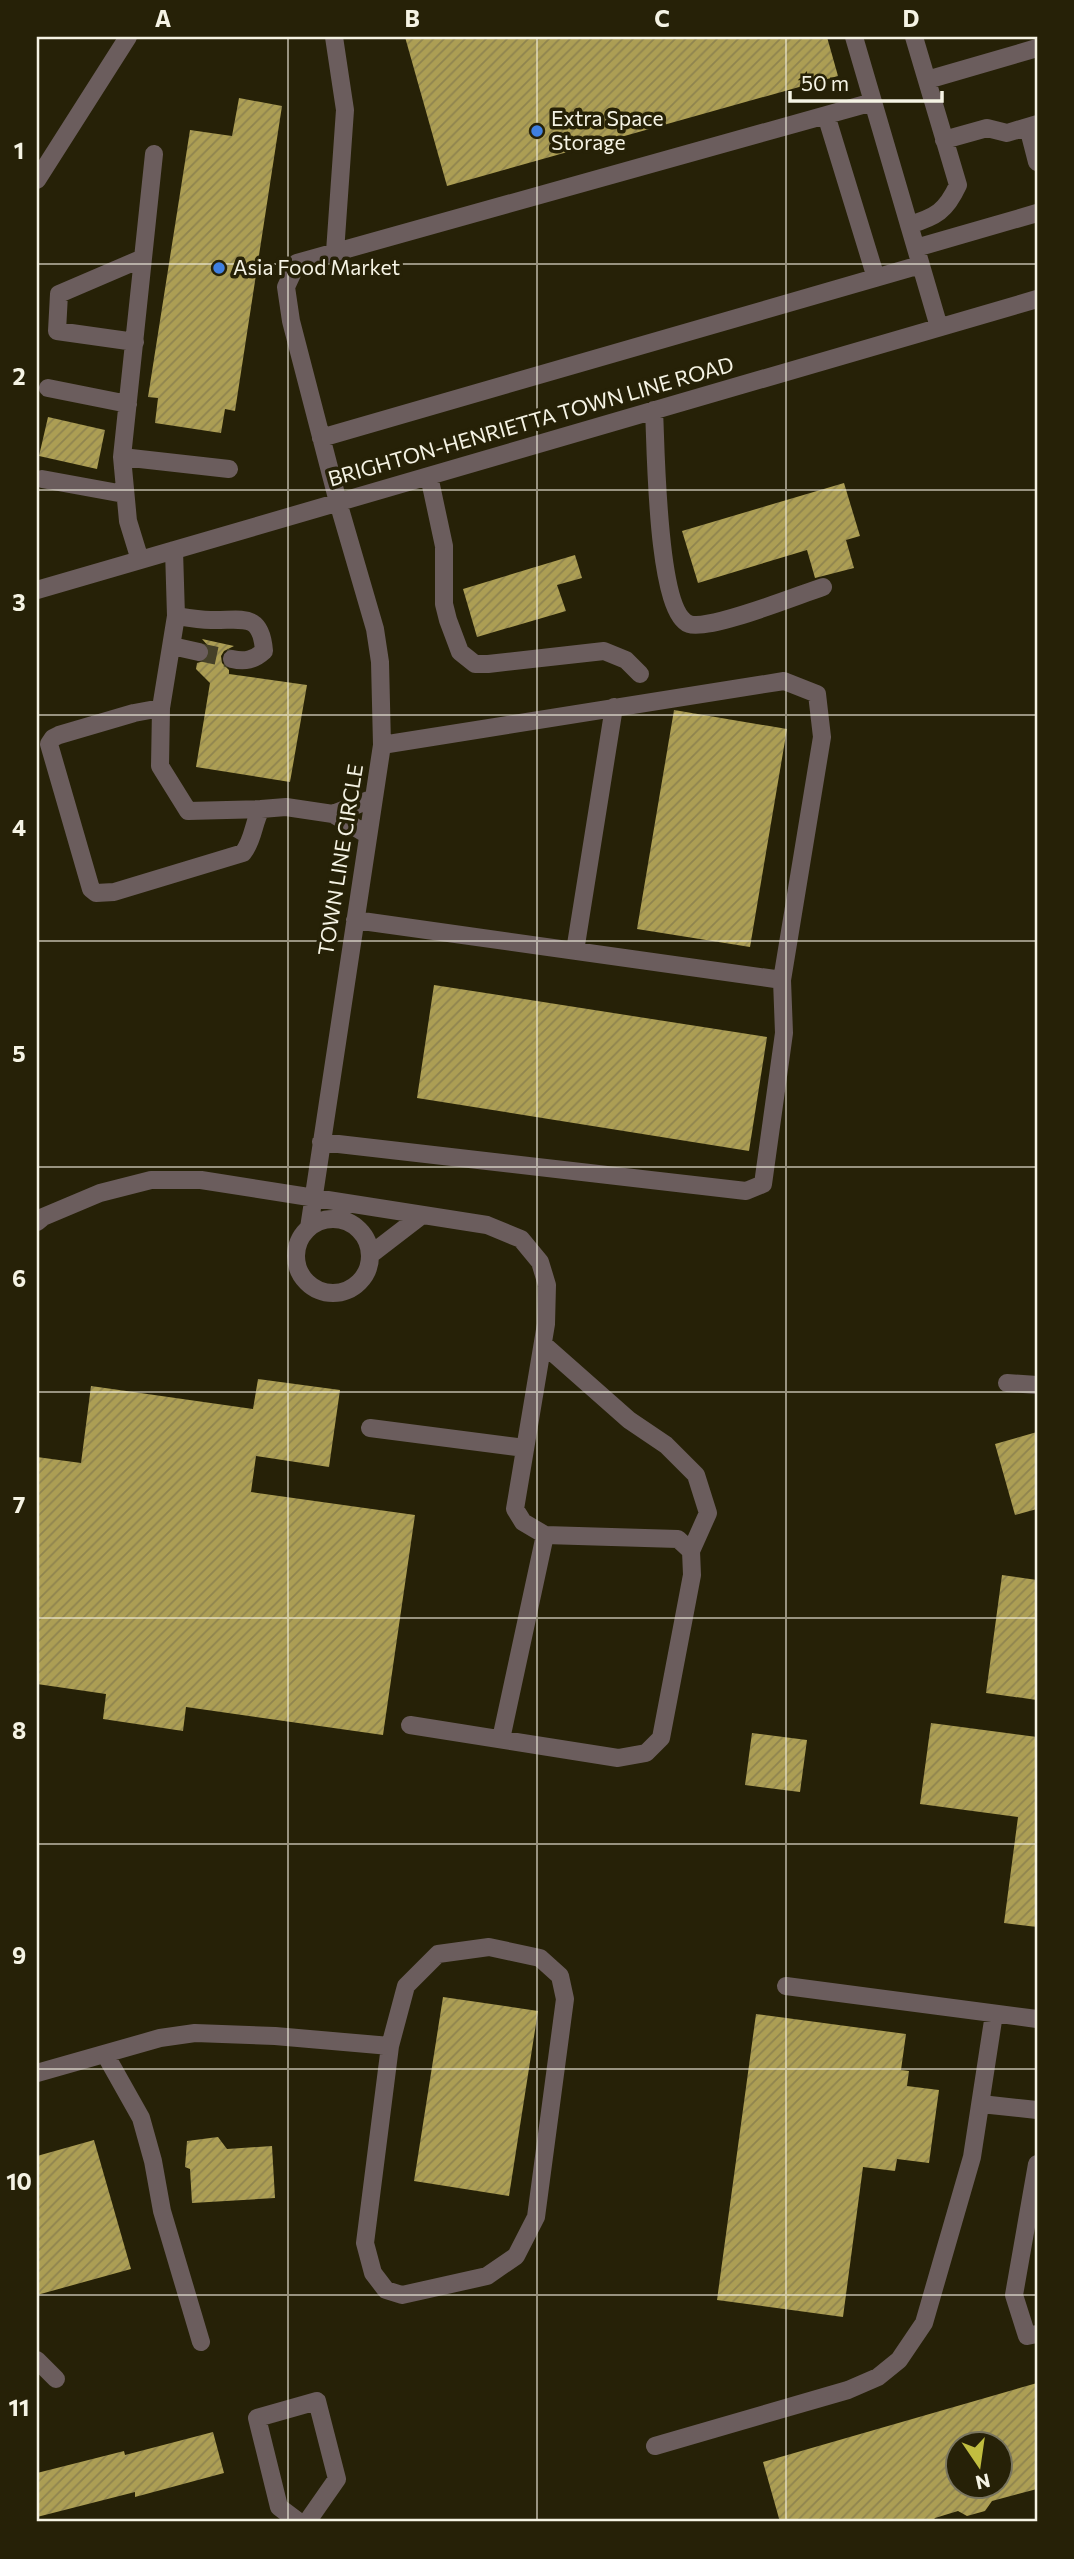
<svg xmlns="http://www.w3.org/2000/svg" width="1074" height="2559" font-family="Commissioner,sans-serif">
<defs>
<pattern id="building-hatch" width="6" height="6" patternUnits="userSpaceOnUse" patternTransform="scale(1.75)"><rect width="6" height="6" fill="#ac9e54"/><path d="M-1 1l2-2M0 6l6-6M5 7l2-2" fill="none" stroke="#8f844f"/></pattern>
</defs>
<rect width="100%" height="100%" fill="#262107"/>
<path fill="url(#building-hatch)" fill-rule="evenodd" d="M405 37H827L838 76 447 186Z
M239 98 282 106 235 411 225 409 221 433 155 423 158 398 148 397 190 130 232 136Z
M48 417 105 430 97 469 39 456Z
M844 483 860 536 846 540 854 568 815 578 807 550 698 583 682 531Z
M575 555 582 578 557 585 566 611 477 637 463 589Z
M202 639 234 646 224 651 221 656 222 663 229 670V674L307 685 290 782 196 767 210 683 196 669 197 663 207 660 210 654V648Z
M674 710 787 729 750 947 637 929Z
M434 985 767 1037 749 1151 417 1098Z
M258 1379 340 1390 329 1467 256 1456 251 1492 415 1515 383 1735 186 1707 183 1731 103 1719 106 1694 37 1684V1457L81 1463 91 1386 253 1409Z
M1037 1432V1509L1015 1515 995 1444Z
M1002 1575 1037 1580V1700L986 1693Z
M931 1723 1037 1737V1927L1004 1923 1018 1817 920 1804Z
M752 1733 807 1740 800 1792 745 1785Z
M443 1997 538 2011 509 2196 414 2181Z
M756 2014 906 2034 901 2070 909 2071 907 2086 939 2090 929 2163 897 2159 895 2171 863 2167 843 2317 717 2300Z
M218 2137 227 2149 272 2146 275 2198 192 2203 190 2169 185 2167 187 2141Z
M94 2140 131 2269 37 2295V2156Z
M1037 2383V2489L992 2501 985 2511 967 2516 958 2511 935 2518 932 2522H780L763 2462ZM958 2444H1000V2486H958Z
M213 2432 224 2473 135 2497V2492L37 2517V2473L124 2451 125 2455Z"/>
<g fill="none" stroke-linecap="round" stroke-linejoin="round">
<path stroke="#454028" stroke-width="18" stroke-dasharray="18 9" stroke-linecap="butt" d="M199 652 232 659"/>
<path stroke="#6b5d5d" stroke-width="18" d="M334 37 345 110 335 252
M854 37 939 327
M927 80 1037 48
M826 115 876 278
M1028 127 1037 162
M944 140 987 128 1007 133 1037 124
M37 180 128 37
M909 225C936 217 946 211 958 185L914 37
M916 248 1037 213
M135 342 57 331 59 294 143 258
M48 388 128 404
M654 410C656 444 656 611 689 624 710 631 798 595 823 587
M321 438 920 265
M122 457 229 469
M429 476 444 546V604L448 620 460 652 475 664H488L604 651 626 660 640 674
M42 479 124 494
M174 550 176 616 161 708 134 713 59 735 53 738 49 744 91 889 96 893 114 892 243 853C254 839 253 823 261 809L286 807 333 814 368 835
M140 560 128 521 122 457 154 154
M37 590 1037 299
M176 616C188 618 199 620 211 620 241 621 261 611 264 651 254 660 245 662 232 659
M172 646 199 652
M161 708 160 766 188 811 261 809
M333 814 374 798
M355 920 782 980
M575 951 614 707
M321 1142 746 1191 763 1184 784 1033 782 980 822 737 817 694 784 681 382 745
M296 1256a37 37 0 1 1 74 0a37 37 0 1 1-74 0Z
M37 1222 43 1217 100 1193 151 1180H201L487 1225 521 1239 540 1262 547 1285 546 1324 515 1509 523 1522 545 1535 678 1539 691 1551 692 1575 661 1738 646 1753 618 1758 410 1725
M309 1228 382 745 380 662 375 629 338 502 291 321 286 287 297 263 873 102
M370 1255 422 1215
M543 1344 629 1420 666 1445 696 1475 708 1513 691 1551
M1007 1383 1037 1385
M370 1428 525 1448
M501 1739 545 1535
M489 1947 540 1958 560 1976 565 1999 536 2217 516 2256 487 2276 402 2295 386 2290 373 2273 365 2243 390 2046 406 1986 438 1954Z
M786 1986 1037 2019
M105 2054 141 2118 153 2161 162 2211 201 2342
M37 2073 160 2038 195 2033 275 2036 390 2046
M981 2104 1037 2110
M1037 2164 1014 2295 1027 2336 1037 2334
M37 2360 56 2379
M655 2446 848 2390 878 2377 899 2360 924 2323 972 2157 994 2014
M299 2522 279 2507 257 2418 317 2401 337 2479 307 2522"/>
</g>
<path fill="none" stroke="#f5f3e4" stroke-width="2" stroke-opacity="0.55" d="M288 37V2522M537 37V2522M786 37V2522M37 264H1037M37 490H1037M37 715H1037M37 941H1037M37 1167H1037M37 1392H1037M37 1618H1037M37 1844H1037M37 2069H1037M37 2295H1037"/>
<g fill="#3f7fe0" stroke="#262107" stroke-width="2.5">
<circle cx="537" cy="131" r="7"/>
<circle cx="219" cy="268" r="7"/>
</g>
<g text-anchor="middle" stroke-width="7" stroke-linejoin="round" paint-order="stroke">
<g font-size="21" fill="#f5f3e4" stroke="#262107" text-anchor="start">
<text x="551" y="126">Extra Space<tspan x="551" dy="24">Storage</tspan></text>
<text x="233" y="275">Asia Food Market</text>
</g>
<g font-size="21" fill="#f5f3e4" stroke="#262107">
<text transform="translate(531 422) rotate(-16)" y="7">BRIGHTON-HENRIETTA TOWN LINE ROAD</text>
<text transform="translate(341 860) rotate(-81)" y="7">TOWN LINE CIRCLE</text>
</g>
</g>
<rect width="1074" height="2559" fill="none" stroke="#262107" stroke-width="77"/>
<g transform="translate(979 2465) rotate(167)"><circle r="33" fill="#262107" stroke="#79755f" stroke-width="2"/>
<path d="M0-5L12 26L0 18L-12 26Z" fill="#c1be40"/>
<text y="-10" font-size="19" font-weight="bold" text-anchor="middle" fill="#f5f3e4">N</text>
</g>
<path d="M790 91v10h152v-10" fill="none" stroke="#f5f3e4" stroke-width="3.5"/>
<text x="801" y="91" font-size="21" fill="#f5f3e4" stroke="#262107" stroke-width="5" paint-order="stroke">50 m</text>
<rect x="38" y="38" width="998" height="2482" fill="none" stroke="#f5f3e4" stroke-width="2.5"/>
<g font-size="23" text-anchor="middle" font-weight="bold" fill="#f5f3e4">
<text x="163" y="27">A</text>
<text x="412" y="27">B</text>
<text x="662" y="27">C</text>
<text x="911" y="27">D</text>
<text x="19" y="159">1</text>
<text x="19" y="385">2</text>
<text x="19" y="611">3</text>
<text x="19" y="836">4</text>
<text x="19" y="1062">5</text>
<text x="19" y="1287">6</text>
<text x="19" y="1513">7</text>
<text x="19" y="1739">8</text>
<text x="19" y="1964">9</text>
<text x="19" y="2190">10</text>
<text x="19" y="2416">11</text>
</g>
</svg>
